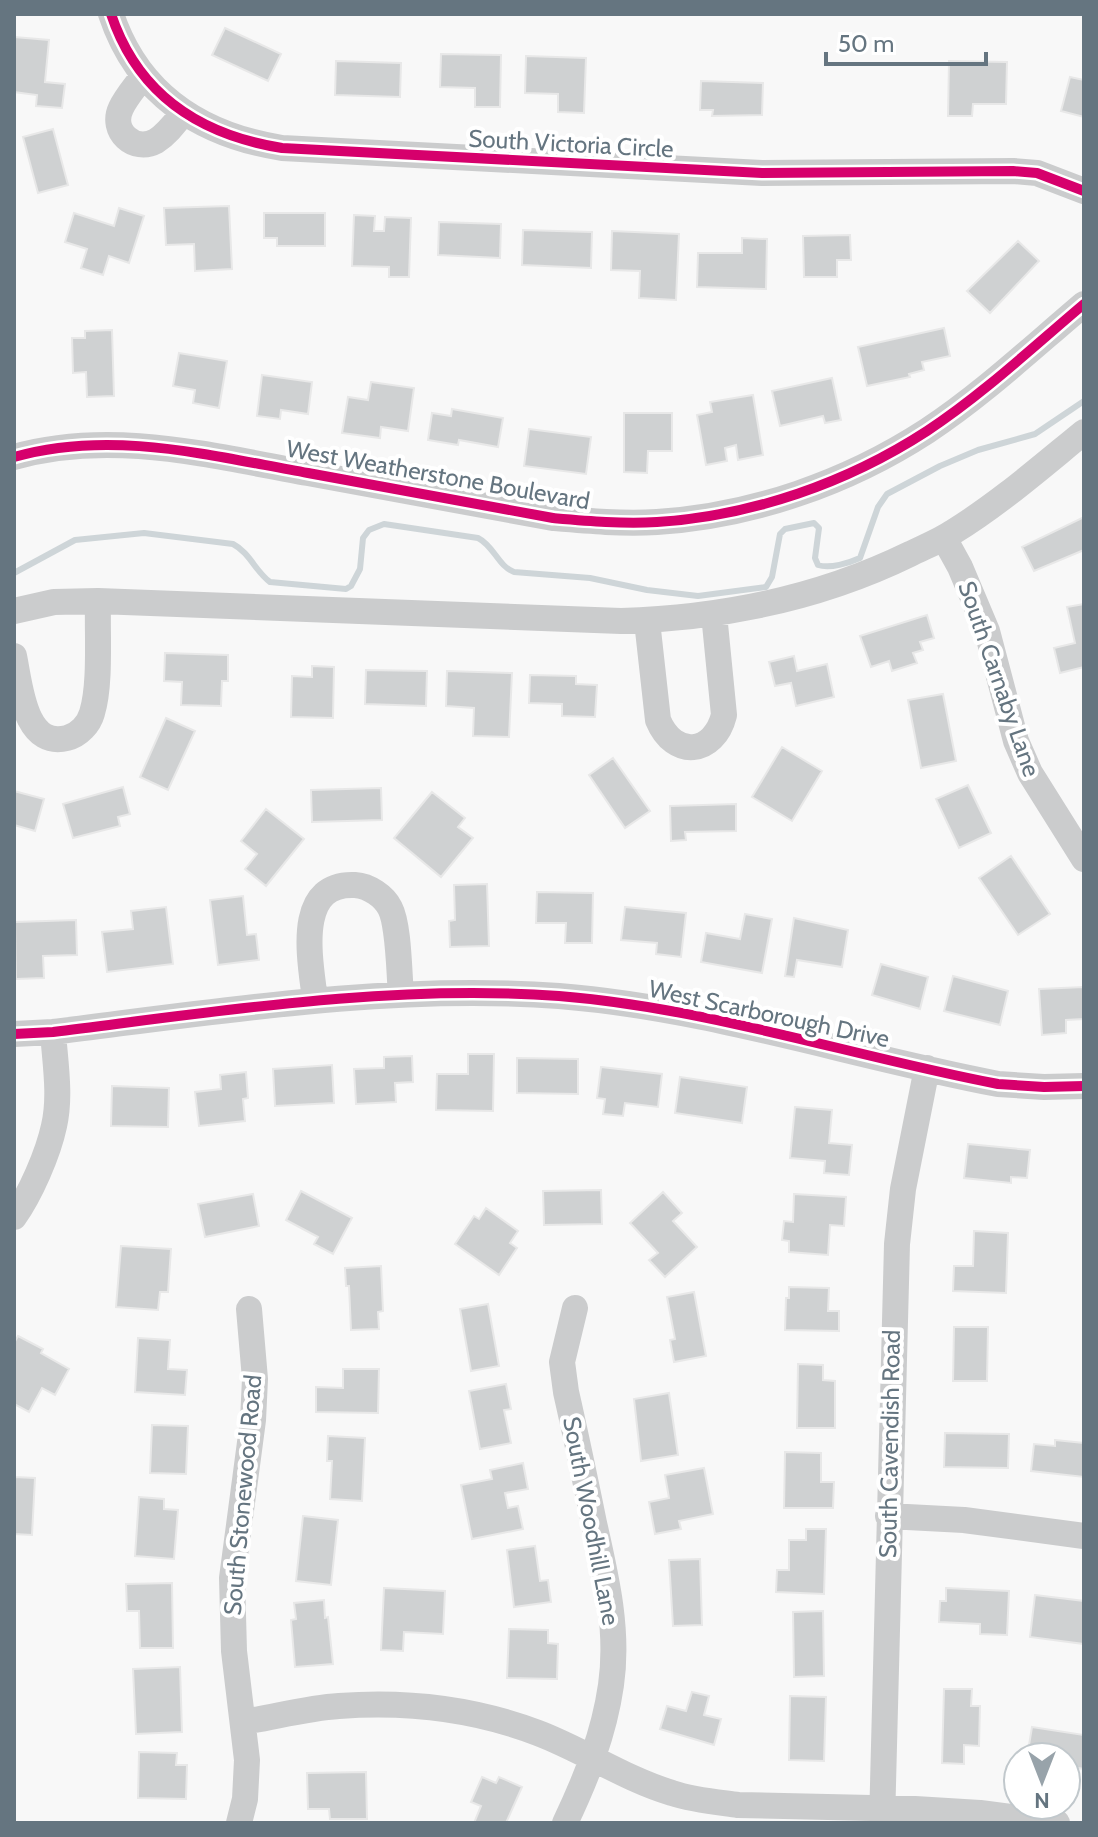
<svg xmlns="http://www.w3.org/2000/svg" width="1098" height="1837" font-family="Cabin,sans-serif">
<rect width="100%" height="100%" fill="#f8f8f8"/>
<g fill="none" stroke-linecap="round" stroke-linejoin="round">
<path stroke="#ced5d8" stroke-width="6" d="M14 573 75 540 144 533 233 544C250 553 255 571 270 582L346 589 351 586 360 569 363 538 369 530 384 524 478 538C494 546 498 566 514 572L590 578 647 590 698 596 766 587 772 577 780 534 785 529 814 523 819 528 815 558 818 565C830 569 849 563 860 558L878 507 887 494 940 466 978 450 1035 434 1084 401"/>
</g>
<path fill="#cfd1d2" stroke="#e8e8e8" stroke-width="2" d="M225 28 281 54 268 81 212 55Z
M14 37 49 40 45 82 65 84 62 108 36 106 37 95 14 92Z
M441 54 501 55 500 107H475V88L440 87Z
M526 56 586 58 584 113 558 112V94L525 93Z
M336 61 401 63 400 97 335 95Z
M949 61 1007 62 1006 104H973L972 116H948Z
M1070 77 1084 80V117L1061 111Z
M701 81 763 83 762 115 712 116 713 110H700Z
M53 129 68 185 38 193 23 137Z
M229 206 232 269 195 271 194 244 166 245 164 208Z
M119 208 144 216 129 263 109 256 103 275 81 268 87 249 65 242 74 213 114 226Z
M264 213H325V246H277V238H264Z
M354 215 375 216 374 231H384L385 217 411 218 409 277H389V267L352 266Z
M439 222 501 224 500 258 438 255Z
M523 230 592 232 591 268 522 265Z
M612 231 679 234 676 300 639 298 640 271 611 270Z
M850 235 851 260H837V277H804L803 236Z
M742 238 767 239 766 289 697 287 698 253H742Z
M1018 241 1039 261 990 313 967 291Z
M944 328 950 356 922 362 924 370 909 374 910 377 867 386 858 347Z
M112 330 114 396 87 397 86 372 73 373 72 338H85V331Z
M179 353 227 361 219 408 193 403 195 390 173 386Z
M262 375 312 382 308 414 281 410 280 419 257 416Z
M832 378 841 420 825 423 823 416 780 426 772 391Z
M371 382 414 388 408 431 381 427 380 438 342 433 348 397 368 400Z
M753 395 763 455 738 460 736 445 725 448 727 461 706 465 697 415 712 412 710 402Z
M452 409 503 418 498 447 459 440 458 445 428 440 432 413 451 416Z
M624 413H672V451H648L647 473 624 472Z
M529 429 591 437 586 474 524 466Z
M1084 517V550L1034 571 1022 547Z
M1084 604V667L1060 673 1054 648 1075 643 1067 607Z
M927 615 934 638 920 642 923 650 913 653 917 663 892 671 889 661 871 667 860 636Z
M165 653 228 655V681H222L221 706 181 705 182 682 164 681Z
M794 656 797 671 827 664 834 697 796 706 791 683 775 686 769 662Z
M312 666 334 667 333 718 291 717 292 676 312 677Z
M366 670 427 671 426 706 365 704Z
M447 671 512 673 509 737 473 736 474 708 446 706Z
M530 675 576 676V684L597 685 595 717 562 716V704L529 703Z
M943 694 956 761 921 768 908 700Z
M166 718 195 731 168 790 140 777Z
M782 747 822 771 792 821 752 797Z
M613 758 650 811 625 828 589 775Z
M968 785 991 833 959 848 936 799Z
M123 787 130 814 118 817 120 826 73 838 63 804Z
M381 788 382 820 312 822 311 790Z
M14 791 44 799 35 831 14 825Z
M432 792 465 818 458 827 473 838 441 877 394 838Z
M736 804V831L685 832 686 840 671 841 670 806Z
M266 809 304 839 266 886 245 869 257 854 241 841Z
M1011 856 1050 914 1018 935 979 878Z
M487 884 489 946 450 947 449 921 455 920 454 885Z
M537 892 593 893 592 943H565L566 923H536Z
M243 896 247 935 256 934 259 960 218 965 210 900Z
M166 907 173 964 107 972 102 932 133 929 131 911Z
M625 907 686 913 681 957 656 954 657 943 621 940Z
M745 914 772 919 762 973 701 962 706 933 740 939Z
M794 918 848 930 842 967 797 960 794 977 785 976Z
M76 920 77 955 43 956 44 978 16 979 15 922Z
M881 964 928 977 920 1009 872 995Z
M953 976 1008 991 1000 1025 944 1011Z
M1084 987V1019L1066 1020V1033L1042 1035 1039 989Z
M468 1054H494L493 1111 436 1110 437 1074H468Z
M412 1056 413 1082 395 1083 396 1102 356 1104 354 1069 384 1068V1057Z
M517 1058 578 1059V1094L517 1093Z
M332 1065 334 1103 275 1106 273 1069Z
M601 1067 662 1074 658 1107 625 1103 623 1116 603 1114 605 1099 597 1098Z
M246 1072 248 1098 243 1099 245 1121 199 1126 195 1092 221 1089 220 1075Z
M680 1077 747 1087 742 1123 675 1113Z
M112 1086 169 1088 168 1127 111 1126Z
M795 1107 832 1110 829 1143 852 1145 849 1175 824 1173 825 1161 790 1158Z
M968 1144 1030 1150 1027 1178 1011 1177V1183L964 1178Z
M601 1190 602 1224 544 1225 543 1191Z
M301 1191 352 1218 333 1254 314 1244 318 1237 286 1220Z
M663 1192 682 1213 673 1221 697 1247 665 1277 649 1260 658 1253 630 1223Z
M253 1194 259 1226 205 1237 198 1204Z
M794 1194 846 1197 844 1226 830 1225 828 1255 789 1252V1241L782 1240 784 1221 793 1222Z
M486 1208 518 1231 510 1243 517 1248 499 1275 455 1244 474 1216 479 1219Z
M974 1231 1008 1233 1006 1293 953 1291 954 1266H973Z
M121 1246 171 1249 168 1292H160L158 1310 116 1307Z
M381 1266 383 1311 378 1312 379 1329 351 1330 349 1286H346L345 1268Z
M789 1287 829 1288 828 1311H839V1331L785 1330 786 1298H789Z
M694 1292 706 1356 674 1362 670 1340 675 1339 667 1297Z
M488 1304 499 1366 471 1371 460 1309Z
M954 1327H988L987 1381H953Z
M18 1336 43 1349 41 1353 69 1369 55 1395 42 1388 29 1412 14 1404V1343Z
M138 1338 170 1340 168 1369 187 1370 185 1395 135 1392Z
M798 1364 823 1365V1380L835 1381V1428H797Z
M343 1369H379L378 1413 316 1412V1387L343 1388Z
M506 1384 511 1409 504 1410 511 1443 480 1449 469 1391Z
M669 1393 678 1455 641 1461 634 1399Z
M152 1425 188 1426 186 1474 150 1473Z
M945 1433 1009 1434 1008 1468 944 1467Z
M328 1436 365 1438 362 1501 330 1499 332 1461H327Z
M1055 1440 1084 1443V1477L1031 1471 1034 1444 1055 1446Z
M785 1452 821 1453V1482H834L833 1508H784Z
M523 1463 528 1489 505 1493 508 1508 518 1506 523 1529 472 1539 461 1485 492 1479 490 1470Z
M704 1468 713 1514 679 1521 681 1529 655 1534 649 1502 669 1498 665 1475Z
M14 1473 15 1477 35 1478 32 1535 14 1534Z
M139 1497 164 1499V1509L178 1510 174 1559 135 1556Z
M303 1516 338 1520 331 1585 296 1581Z
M806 1529H826L824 1594 776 1592 777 1570H789V1540H806Z
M535 1546 540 1581 548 1580 551 1602 514 1607 507 1550Z
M700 1559 702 1625 673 1626 669 1560Z
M172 1583 173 1648H140L139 1611H127L126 1584Z
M384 1588 445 1591 443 1634 404 1632 403 1651 381 1650Z
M946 1588 1009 1591 1007 1635 980 1634V1624L939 1622 940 1601H946Z
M1035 1595 1084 1601V1644L1030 1637Z
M324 1600 325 1618 328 1617 333 1664 295 1667 291 1620 296 1619 294 1603Z
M823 1611 824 1676 794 1677 793 1612Z
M509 1629 548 1630V1643L558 1644 557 1679 507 1678Z
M180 1667 182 1732 136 1734 133 1669Z
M944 1689H972L971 1706H980L979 1746 964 1745V1764L942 1763Z
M692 1692 709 1696 704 1715 721 1719 714 1745 660 1729 667 1706 686 1711Z
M790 1696 826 1697 824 1761 789 1760Z
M1032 1727 1084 1735V1769L1066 1766V1757H1027Z
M139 1752 177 1753 176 1765H187L186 1799 138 1798Z
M366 1772 367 1819H330L329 1809H308L307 1773Z
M482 1777 496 1783 499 1777 522 1787 506 1823H474L481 1806 471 1802Z"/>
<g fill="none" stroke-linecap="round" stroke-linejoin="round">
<path stroke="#cbcccd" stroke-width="26" d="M111 14C138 95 201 135 282 148L762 173 1013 171 1037 173 1084 191
M143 76C136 86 126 97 121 108 110 131 134 153 156 141 167 134 175 123 183 113
M14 457C112 429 211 456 308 473 390 488 472 503 553 518 588 521 622 524 657 522 752 516 847 483 927 431 983 394 1033 347 1084 304
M944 538 960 567 987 631 1016 741 1030 773 1084 859
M14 611 54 602 98 601 621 621C722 618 818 599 910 554 924 547 940 541 953 532 1000 503 1041 467 1084 432
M647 621 658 720C674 759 714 755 724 715L714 614
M14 656C20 684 24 749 67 738 79 735 89 724 92 713 101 684 97 633 98 601
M315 1000C311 963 293 882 355 885 369 886 384 896 390 908 399 925 399 974 401 994
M14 1034 53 1032C221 1011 389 984 559 996 709 1008 851 1056 998 1084L1044 1087 1084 1086
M14 1217C30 1195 48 1154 54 1126 61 1096 55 1062 53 1032
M888 1516 964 1520 1084 1536
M243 1722C275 1717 307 1708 339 1706 406 1701 475 1709 538 1733 583 1750 625 1779 672 1793 693 1800 716 1802 738 1805L915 1809 980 1813 1057 1823
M239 1823 245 1799 247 1760 234 1651 232 1578 253 1420 255 1379 249 1309
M565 1823C586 1779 604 1734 611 1685 619 1630 606 1576 594 1523 585 1479 576 1436 566 1392L562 1362 575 1308
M882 1823 897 1244 903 1189 927 1068"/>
<defs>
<path id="cycleway" d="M111 14C138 95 201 135 282 148L762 173 1013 171 1037 173 1084 191
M14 457C112 429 211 456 308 473 390 488 472 503 553 518 588 521 622 524 657 522 752 516 847 483 927 431 983 394 1033 347 1084 304
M14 1034 53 1032C221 1011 389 984 559 996 709 1008 851 1056 998 1084L1044 1087 1084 1086"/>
</defs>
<use href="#cycleway" stroke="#fff" stroke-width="15"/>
<use href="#cycleway" stroke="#d6006c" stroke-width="10"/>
</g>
<g text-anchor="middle" stroke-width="8" stroke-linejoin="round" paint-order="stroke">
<g font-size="24" fill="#657580" stroke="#fff">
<text transform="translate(571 144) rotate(3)" y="8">South Victoria Circle</text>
<text transform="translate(438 475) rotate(10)" y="8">West Weatherstone Boulevard</text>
<text transform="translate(999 679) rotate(71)" y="8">South Carnaby Lane</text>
<text transform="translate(769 1014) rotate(12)" y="8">West Scarborough Drive</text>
<text transform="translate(890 1444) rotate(-89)" y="8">South Cavendish Road</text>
<text transform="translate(243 1495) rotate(-85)" y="8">South Stonewood Road</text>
<text transform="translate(591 1521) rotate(79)" y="8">South Woodhill Lane</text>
</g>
</g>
<rect width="1098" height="1837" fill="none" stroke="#657580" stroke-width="32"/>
<g transform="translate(1042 1781) rotate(180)"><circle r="38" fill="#ffffff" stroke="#c1c8cc" stroke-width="2"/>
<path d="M0-6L14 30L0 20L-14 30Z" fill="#98a3aa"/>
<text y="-12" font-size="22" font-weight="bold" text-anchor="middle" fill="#657580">N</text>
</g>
<path d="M826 52v12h160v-12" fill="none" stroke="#657580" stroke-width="4"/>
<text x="838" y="52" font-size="24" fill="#657580" stroke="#ffffff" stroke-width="6" paint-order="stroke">50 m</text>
</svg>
